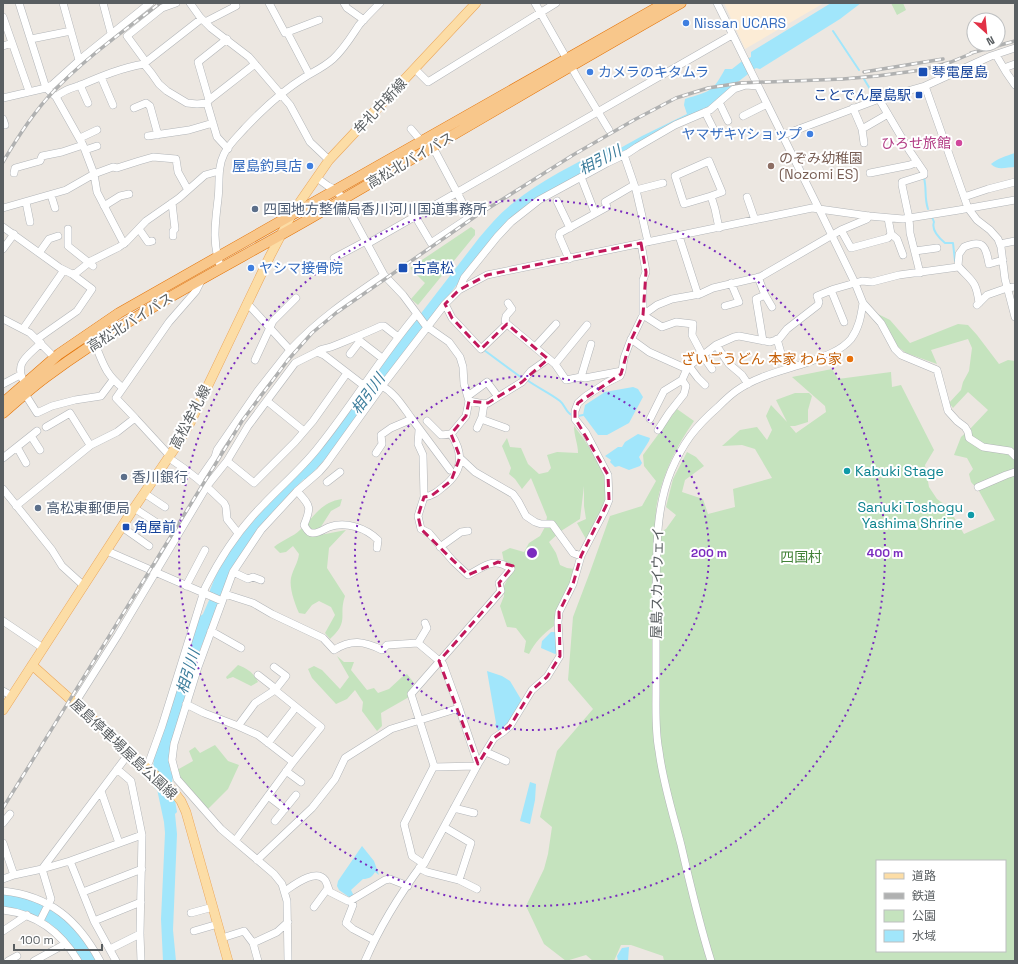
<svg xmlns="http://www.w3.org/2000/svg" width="1018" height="964" font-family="'Space Grotesk','Noto Sans JP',sans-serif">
<rect width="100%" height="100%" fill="#ece7e1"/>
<path fill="#fcecd6" d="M724 3H824L745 49Z"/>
<path fill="#c5e3be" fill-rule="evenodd" d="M891 3H903L906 10 897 15Z
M471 227 475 230V235L418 305 411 299 425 283 410 268Z
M878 314 890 320 910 343 958 324 968 325 977 335 999 364 1008 360 1015 361V961H664L663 956 631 945H621L614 961H593L586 955 566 961 544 944 526 906 544 869 548 854 552 827 540 817 557 751 593 709 568 680 573 617 590 572 610 516 642 506 656 481 644 466 643 455 677 409 694 421C677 445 663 473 657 503 655 513 656 524 656 534L666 529 676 515 666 507 673 479 687 452 696 457 704 466 685 480 682 492 703 499 708 514 735 507 733 489 772 478 755 449 742 445 722 446 740 430 757 427 767 440 772 430 766 416 771 405 787 422 776 400 795 393H809L812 396 808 410V422L795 426H790L796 433 826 412 825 406 792 377 832 369 838 379 891 372 892 387 901 385 934 450 925 465 929 487 937 499 948 507 964 534 995 520 979 491 971 482 969 474 973 469 967 458 954 455 961 437 970 429 988 410 968 392 953 408 949 403 961 390 963 382 969 371 972 348 968 339 931 350 937 364 906 353 897 346ZM877 861H1005V951H877Z
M574 426 583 438 602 468 605 479 606 500 587 541 577 523 586 519 584 506V486L580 519 561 531 549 542 556 553 560 565 567 568 575 569 570 587 557 611 554 626C543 634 535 642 529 654L524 652 526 641 516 628 507 627 500 606 504 596V586L512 570 504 562 502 552 510 548 524 552 529 543 540 536 545 527 547 517 531 478 522 489 515 479 509 474 511 468 502 446 507 438 510 447 521 448 528 464 539 474 548 472 551 468 547 455 557 452 578 453C578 444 574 436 574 426Z
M342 499 340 506 331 511 315 536 346 530 329 548 327 568 345 596C338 616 350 621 330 639L325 633 335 615 331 607 319 601 312 605 305 614 299 613C295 604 289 588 291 578 293 569 298 563 299 554L293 546 286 552 280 553 274 547C282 540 293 537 300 530 315 516 321 502 342 499Z
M337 656 344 662H354L351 670 367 690 374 688 378 693 389 689 402 677 407 674 414 683 409 691V697L381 713 382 726 377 731 362 711 363 702 355 690 347 699 336 704 312 678 308 669 314 666 322 670 340 689 349 677Z
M238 665C248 669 254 673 258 682L251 686 233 677 227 679 226 677Z
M215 745 228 761 239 765 228 789 208 809 184 784 177 770 193 761 189 751 195 747 200 753Z"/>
<path fill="#a1e6fb" d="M831 3H861L840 19 760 69 756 68 726 91V93L713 106 623 152 614 156 538 198 494 236 410 346 337 446 307 479H304L289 494 258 529 212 621 201 647 170 748V770L173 776 172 782 177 812 175 814 177 834 173 930 176 961H163L161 919 165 833 164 822 157 789H155L152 779 154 758 198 618 203 614 210 598V590L216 575 233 546 249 526 283 488 382 364 479 238C489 226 500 213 513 203 541 180 575 164 607 147L615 151 642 136 687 114 684 105 685 99C710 91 712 93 725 69H732L741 62 751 57V52Z
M1015 153V167C1007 167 997 171 991 164 998 158 1006 156 1015 153Z
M633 387 638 389 643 397 629 423 607 435H598L583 415 585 405 605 392Z
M638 434 650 438 649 441 639 457 642 463 640 466 629 470 619 466 615 467 610 462 611 460 605 456 618 447H622L625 442Z
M551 632H555L557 653 555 654 541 648 542 641Z
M487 671 502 676 510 681 522 701 506 727 499 732 495 725 496 723Z
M530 782 536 784 535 800 530 824 520 821Z
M362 846 374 861 379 875 375 872C372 877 369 879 363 879L351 890 354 896 349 897 339 890 337 886 338 881Z
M3 894C28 896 54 908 72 925 82 934 90 950 98 961H82C71 943 56 924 36 916 26 912 14 911 3 908Z
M629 947 628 961H618L617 956 622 948Z"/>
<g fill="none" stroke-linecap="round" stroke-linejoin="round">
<path stroke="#a1e6fb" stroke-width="2" d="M833 31 859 70
M864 79 873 94
M924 178C927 190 924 197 928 209
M932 217 934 222C931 230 939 238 945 243H953L955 261
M484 350 522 378
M527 380C538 388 550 393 560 401 565 405 566 413 572 415
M578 416 583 415"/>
<defs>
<path id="minor" d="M19 3 46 88 56 97
M63 3 79 60
M103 3 111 33
M176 3 162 8 127 36 146 62 201 19
M190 3 200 17 211 28 249 57 255 64 290 105 310 142 329 160
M269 3 285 33 319 20
M344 3 347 8 364 20
M535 3 577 77 609 130
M717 3 819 209 855 283 863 303 881 323 895 349 901 355 937 370 948 411 957 421 965 427 968 432 969 438 983 447 1010 451 1015 456
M3 17 29 91
M205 22 236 6 234 3
M287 32 309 74
M31 39 71 31
M227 39 198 62 209 100 255 64
M3 46 12 43
M996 55 1006 72 1015 85
M1004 68 1015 64
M415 69 428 82 556 3
M101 77 113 105
M80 85 88 103
M925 86 968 208 977 220 990 230 998 239 1001 247 1005 279 1015 317
M3 98 46 88 52 85 83 57 150 3
M879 99 909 150 924 172V175L902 182V185L909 218 910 233 920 273
M209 100 207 103 217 137 228 149
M719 102 728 121
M134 108 146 103 150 106 158 135
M853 108 862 129 864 143
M705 112 717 136
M743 116 767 104
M3 119 5 125
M411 129 422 142 432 147 436 153 470 217 431 243 415 216
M862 129 888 114
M783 135 879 99 925 86 991 56 1015 48
M148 136 189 130 213 123
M80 138 97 130
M85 150 97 146
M624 155 636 190 648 242
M14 173 15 168 40 161 42 156 62 152 83 145
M870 173 910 165 917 162
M581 177 595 213
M317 178 328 186 336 190 343 199 384 275 403 295 426 326 449 342 460 357 463 367 464 384 469 401 466 416 451 434C464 454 463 472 443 487 437 492 432 496 424 497
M636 190 663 183
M51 195 55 208
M711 196 684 204 675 176 709 161 722 192 711 196 715 209 719 228
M747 197 755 220
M964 197 988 189 1015 182
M557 201 570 228
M26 202 30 222
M172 203 175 229 173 231V236
M104 206 120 196 129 194
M3 208 66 190 94 174 113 167 117 168 139 161 153 157 176 159 178 172 188 190
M888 218 891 234 897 239 903 255
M3 227 60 268 72 274 76 273 91 261 119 247 126 242 146 221 179 198 205 175 219 171
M68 229V246L93 266
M139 229 148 242 152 241
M841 230 867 219 869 216
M679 236 698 295
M641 243 646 272 643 280V315L662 327 676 322 693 324 692 335 701 352 691 360 682 380 664 391 650 419
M124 244 97 192 94 174 83 145 56 97C63 90 72 88 81 85 102 76 121 68 144 64L152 74 159 84 167 91 187 103 197 104 207 103
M367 244 732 35
M1000 244 1015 241
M3 249 14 234
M915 251 937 248
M39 253 49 239 58 236
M334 258 366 241
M569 259 559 236 560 233 607 207 605 202 634 185
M221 268C212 244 215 224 218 199 220 184 217 168 224 154 229 144 238 136 245 128 263 109 282 91 305 77 315 71 324 67 333 59 344 49 351 37 359 25 366 17 373 10 380 3
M758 277 765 295 756 299 763 341
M459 290 464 278 497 237 511 222 539 200 607 163 628 153 637 147 675 125 710 110 734 89 746 85 758 86
M831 290 844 322
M765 295 772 307
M979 303C976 280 972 282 958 266L959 254 964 247C984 238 986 248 989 264L1003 260
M445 304 452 318 481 349 507 324 555 364 566 380 581 377 591 344
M977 305 987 295 1007 288 1015 287
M725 306 739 302 731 283
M3 319 30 333 55 358
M507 324 505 321 506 316 512 309 508 303
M23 329 64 270
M358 337 360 341 382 358
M37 339 77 311 92 289 72 274
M631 339 649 352 687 369
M777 339 781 353
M95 344C103 363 105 374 123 388
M716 345 729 364 742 375 748 384
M535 347 556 324
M290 350C319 319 349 299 384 275
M317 352C321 348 326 349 331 347 348 340 364 334 381 326H384L398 337
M350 354 360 341
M703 356 712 369
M255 360 273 321 296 298
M555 364 587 325
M581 377 585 378 622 371 624 358 630 342 643 315 657 305 672 299 700 294 713 288 760 277 841 230 851 248 888 238 891 234
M3 384 20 375
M25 384C13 363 27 357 41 343
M705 385 698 378 689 366 716 345 734 337 739 336 770 342 779 339 787 329 818 305 819 302 817 296 834 289 862 281 872 282 899 275 958 267
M25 394 37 413 52 406 75 400 101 396 113 380
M468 396 487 382 496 394
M267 401 304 431
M469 401 484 404 488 403 522 382 531 371 548 359
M135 418 116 398 169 322 196 291 202 279
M412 419 450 470
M481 419 506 428
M427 421 441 435 451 434
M46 427 70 413 90 445
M477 428 482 417 484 404
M419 430 418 444 423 455 424 497 418 516 421 529 429 533 453 561 468 575C484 567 493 556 511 569L499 583 501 591 411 694 434 766 404 824 412 856 424 864 478 764 459 708
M658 430 669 413 684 394 686 386 682 380
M31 436 40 450
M17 447 26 463
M376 453 382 444 381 435 391 428 412 419C403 407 395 393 382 386
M3 458 37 431
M169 458C189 471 207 486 224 503L226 507 227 519 238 533
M460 458 475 472 513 494 518 501 526 516 535 522 541 524H552L573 553 581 556 604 512 609 500 608 475 586 433 575 419V411L578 403 586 396 606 383 620 376 622 371
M227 461 254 483 295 442 313 421 347 373
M199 480 215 457 217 450 257 392 290 350 247 303
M327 482 340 472
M978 487 1006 475 1015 472
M3 489 52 550 62 566 84 586
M297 491C310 506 312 506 304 525 306 528 308 533 312 533 318 534 324 529 329 527 346 521 366 528 378 540L377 548
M144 493 165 507
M16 506 91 445 117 432 135 418 170 456
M134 508 168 530
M122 527 149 546
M440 547 461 532 468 531
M107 551 222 601
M233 572 248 579 253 577 261 580
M186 586 205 550
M225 594 253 603 272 614 323 638 334 650C351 639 364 641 382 650L387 645 418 643 443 664 459 708 391 729 345 758 335 779 312 808 257 860
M3 621 43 648
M211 631 241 648
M418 643 427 628 425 623
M274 667 286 676 275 690
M258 675 276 689
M3 691 12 696
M75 703 118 635 207 486 227 461 248 426 295 363 317 352 324 355 363 385
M186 704 204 713 238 726 255 703 275 690 321 727 293 762 235 841
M238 726 258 735 293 762
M268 743 296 707
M486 752 506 761
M478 764 494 738 503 732 510 726 532 690 547 677 560 656 558 622 559 612 573 584 581 556
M145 766 149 762 162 726 205 588C220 558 240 528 264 504 281 486 301 469 317 449 352 406 380 358 416 315
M434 767 477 766
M117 769 131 781 142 835 140 934 141 961
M286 771 301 782
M101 791 119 843
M268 796 285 809
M454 808 474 813
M275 821 296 795
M3 823 10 814
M444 827 471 843 459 880
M3 843 14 875
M70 861 142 835
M419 868 427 872 459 880 477 889
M3 879 14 875 42 869 70 861 94 921 116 961
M3 891C50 896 78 920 100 961
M285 891C294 885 316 868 325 880 327 883 328 888 330 892L348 901H350L385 880 390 879 408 886
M83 892 142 869
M350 901 353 905 346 923 353 929 374 940
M314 907 328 888
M3 910C36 914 61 932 78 961
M191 913 213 907
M40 921 51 899 42 869 130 752
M94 921 141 902
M3 931 27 915
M194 931 218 924
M222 938 244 931 253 943 277 932 288 922
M253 943 258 961
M110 949 140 934
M8 961 17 956
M34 961 65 944
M288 961 287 901 282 884 274 874 221 829 177 779 172 760 174 744 198 667 233 572 261 530 297 491 319 472 326 464 382 386 445 304 459 290 487 275 812 208 869 216 903 219 959 210 1015 200
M365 961C380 926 400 894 423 863
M711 961C699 923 690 884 681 845 673 814 663 783 659 751 655 731 656 710 656 690 656 657 656 625 656 593 657 552 655 510 671 471 683 443 695 427 718 407 724 401 729 396 736 391 755 377 781 371 803 364 819 358 839 353 851 339 859 328 861 316 863 303"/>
<path id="major" d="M32 665 174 792 181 801 186 812 228 961
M3 710 134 508 175 448 190 423 270 256 292 214 302 199 329 160 476 3"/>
<path id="highway" d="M3 403 59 354 119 313 665 3
M3 413C17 401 31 388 46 377 128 316 220 270 309 219 433 147 556 74 681 3"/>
</defs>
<use href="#minor" stroke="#b2b5b8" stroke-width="8"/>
<use href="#major" stroke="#eba65a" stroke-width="10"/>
<use href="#highway" stroke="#e47409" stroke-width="11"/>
<use href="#minor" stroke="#fff" stroke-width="7"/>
<use href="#major" stroke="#fcdda6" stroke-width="9"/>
<use href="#highway" stroke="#f8c78b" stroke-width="10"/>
<defs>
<path id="rail" d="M971 53 1015 41
M864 72 943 59
M3 162C17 138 33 113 52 93 84 59 124 31 160 3
M3 808 242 421 288 360 312 333 336 313 476 216 573 155 634 120 676 98 708 88 740 83 843 79 877 76 922 70 951 62 975 52"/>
</defs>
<use href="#rail" stroke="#b0b1b1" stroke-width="3.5"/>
<use href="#rail" stroke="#fff" stroke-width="2" stroke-dasharray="6" stroke-linecap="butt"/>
</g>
<path fill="none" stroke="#c2185b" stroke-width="3" stroke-dasharray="8 5" stroke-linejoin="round" d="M641 243 646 272 643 315 630 342 621 374 578 403 575 411V418L608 475 609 500 581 556 573 584 559 612 560 656 547 677 532 690 510 726 494 738 478 764 439 661 501 591 499 583 513 566 498 562 468 575 421 529 418 516 424 497 431 496 451 481 460 457 451 434 466 416 469 401 488 403 522 382 548 359 507 324 481 349 452 318 445 304 459 290 487 275Z"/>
<g fill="none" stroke="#7b2cbf" stroke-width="2" stroke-dasharray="2 4">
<circle cx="532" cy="553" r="177"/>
<circle cx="532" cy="553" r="353"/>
</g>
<g fill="#3f7fe0" stroke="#fff" stroke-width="1.5">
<circle cx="686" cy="23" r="4"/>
<circle cx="590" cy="72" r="4"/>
<circle cx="810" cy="134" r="4"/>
<circle cx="310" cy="166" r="4"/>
<circle cx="251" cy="268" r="4"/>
</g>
<g fill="#1a4fb4" stroke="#fff" stroke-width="1.5">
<rect x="918" y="67" width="10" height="10" rx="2"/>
<rect x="915" y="91" width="8" height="8" rx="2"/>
<rect x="398" y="263" width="10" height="10" rx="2"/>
<rect x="122" y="523" width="8" height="8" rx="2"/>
</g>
<circle fill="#d1479c" stroke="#fff" stroke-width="1.5" cx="959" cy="143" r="4"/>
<circle fill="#8d6e63" stroke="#fff" stroke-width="1.5" cx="771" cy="166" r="4"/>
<g fill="#5c6f8a" stroke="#fff" stroke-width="1.5">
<circle cx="255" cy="209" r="4"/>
<circle cx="124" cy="477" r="4"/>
<circle cx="38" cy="508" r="4"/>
</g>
<circle fill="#e8710a" stroke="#fff" stroke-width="1.5" cx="850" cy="359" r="4"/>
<g fill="#0f9aa8" stroke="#fff" stroke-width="1.5">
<circle cx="847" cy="471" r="4"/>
<circle cx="971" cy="515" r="4"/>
</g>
<g text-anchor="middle" stroke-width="4" stroke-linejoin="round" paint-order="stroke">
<g font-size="14" fill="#366cbe" stroke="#fff" text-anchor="start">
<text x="694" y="28">Nissan UCARS</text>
<text x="598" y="77">カメラのキタムラ</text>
<text x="802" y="139" text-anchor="end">ヤマザキYショップ</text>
<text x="302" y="171" text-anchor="end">屋島釣具店</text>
<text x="259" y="273">ヤシマ接骨院</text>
</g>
<g font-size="14" fill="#164399" stroke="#fff" text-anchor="start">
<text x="932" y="77">琴電屋島</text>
<text x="911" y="100" text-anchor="end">ことでん屋島駅</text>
<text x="412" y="273">古高松</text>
<text x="134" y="532">角屋前</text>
</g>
<g font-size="14" fill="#595e61" stroke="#fff">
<text transform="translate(380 106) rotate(-47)" y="5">牟礼中新線</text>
<text transform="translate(410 160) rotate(-30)" y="5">高松北バイパス</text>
<text transform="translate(130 322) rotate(-32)" y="5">高松北バイパス</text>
<text transform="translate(190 417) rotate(-62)" y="5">高松牟礼線</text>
<text transform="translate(657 583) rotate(-89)" y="5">屋島スカイウェイ</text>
<text transform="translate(124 749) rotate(43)" y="5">屋島停車場屋島公園線</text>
</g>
<g font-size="14" fill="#b23c85" stroke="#fff" text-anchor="end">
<text x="951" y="148">ひろせ旅館</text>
</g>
<g font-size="14" fill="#785e54" stroke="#fff" text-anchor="start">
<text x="779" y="163">のぞみ幼稚園<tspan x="779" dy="16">(Nozomi ES)</tspan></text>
</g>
<g font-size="14" fill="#4e5e75" stroke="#fff" text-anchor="start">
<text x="263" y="214">四国地方整備局香川河川国道事務所</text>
<text x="132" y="482">香川銀行</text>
<text x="46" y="513">高松東郵便局</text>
</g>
<g font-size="14" fill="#c56008" stroke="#fff" text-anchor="end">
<text x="842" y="364">ざいごうどん 本家 わら家</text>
</g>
<g font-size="14" fill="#0d838f" stroke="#fff" text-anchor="start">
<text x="855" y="476">Kabuki Stage</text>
<text x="963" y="512" text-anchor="end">Sanuki Toshogu<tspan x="963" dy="16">Yashima Shrine</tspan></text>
</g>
<g font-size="14" fill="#438238" stroke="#fff">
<text x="801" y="562">四国村</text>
</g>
<g font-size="15" font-style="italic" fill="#3b7c9b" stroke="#fff">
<text transform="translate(600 160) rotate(-27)" y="5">相引川</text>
<text transform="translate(368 394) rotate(-54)" y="5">相引川</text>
<text transform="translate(188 672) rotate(-73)" y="5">相引川</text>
</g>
</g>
<circle cx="532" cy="553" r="6" fill="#7b2cbf" stroke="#fff" stroke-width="2"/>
<g font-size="12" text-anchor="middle" font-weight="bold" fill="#7b2cbf" stroke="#fff" stroke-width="4" stroke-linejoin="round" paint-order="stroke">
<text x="709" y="557">200 m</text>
<text x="885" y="557">400 m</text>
</g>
<rect width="1018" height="964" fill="none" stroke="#595e61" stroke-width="8"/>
<rect x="876" y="860" width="130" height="92" fill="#ffffff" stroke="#bdbfc0"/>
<rect x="884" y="873" width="20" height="6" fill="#fcdda6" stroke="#bdbfc0"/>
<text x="912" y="880" font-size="12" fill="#595e61">道路</text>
<rect x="884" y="893" width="20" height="6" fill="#b0b1b1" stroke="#bdbfc0"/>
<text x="912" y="900" font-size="12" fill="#595e61">鉄道</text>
<rect x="884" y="910" width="20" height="12" fill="#c5e3be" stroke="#bdbfc0"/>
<text x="912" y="920" font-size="12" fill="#595e61">公園</text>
<rect x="884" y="930" width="20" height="12" fill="#a1e6fb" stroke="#bdbfc0"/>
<text x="912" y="940" font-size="12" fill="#595e61">水域</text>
<g transform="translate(986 32) rotate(153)"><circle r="19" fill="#ffffff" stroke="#bdbfc0"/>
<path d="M0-3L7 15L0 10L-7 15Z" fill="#e23146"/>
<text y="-6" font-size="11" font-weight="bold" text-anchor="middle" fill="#595e61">N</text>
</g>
<path d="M14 944v6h88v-6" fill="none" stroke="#595e61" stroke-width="2"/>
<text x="20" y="944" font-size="12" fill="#595e61" stroke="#ffffff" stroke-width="3" paint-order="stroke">100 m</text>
</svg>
